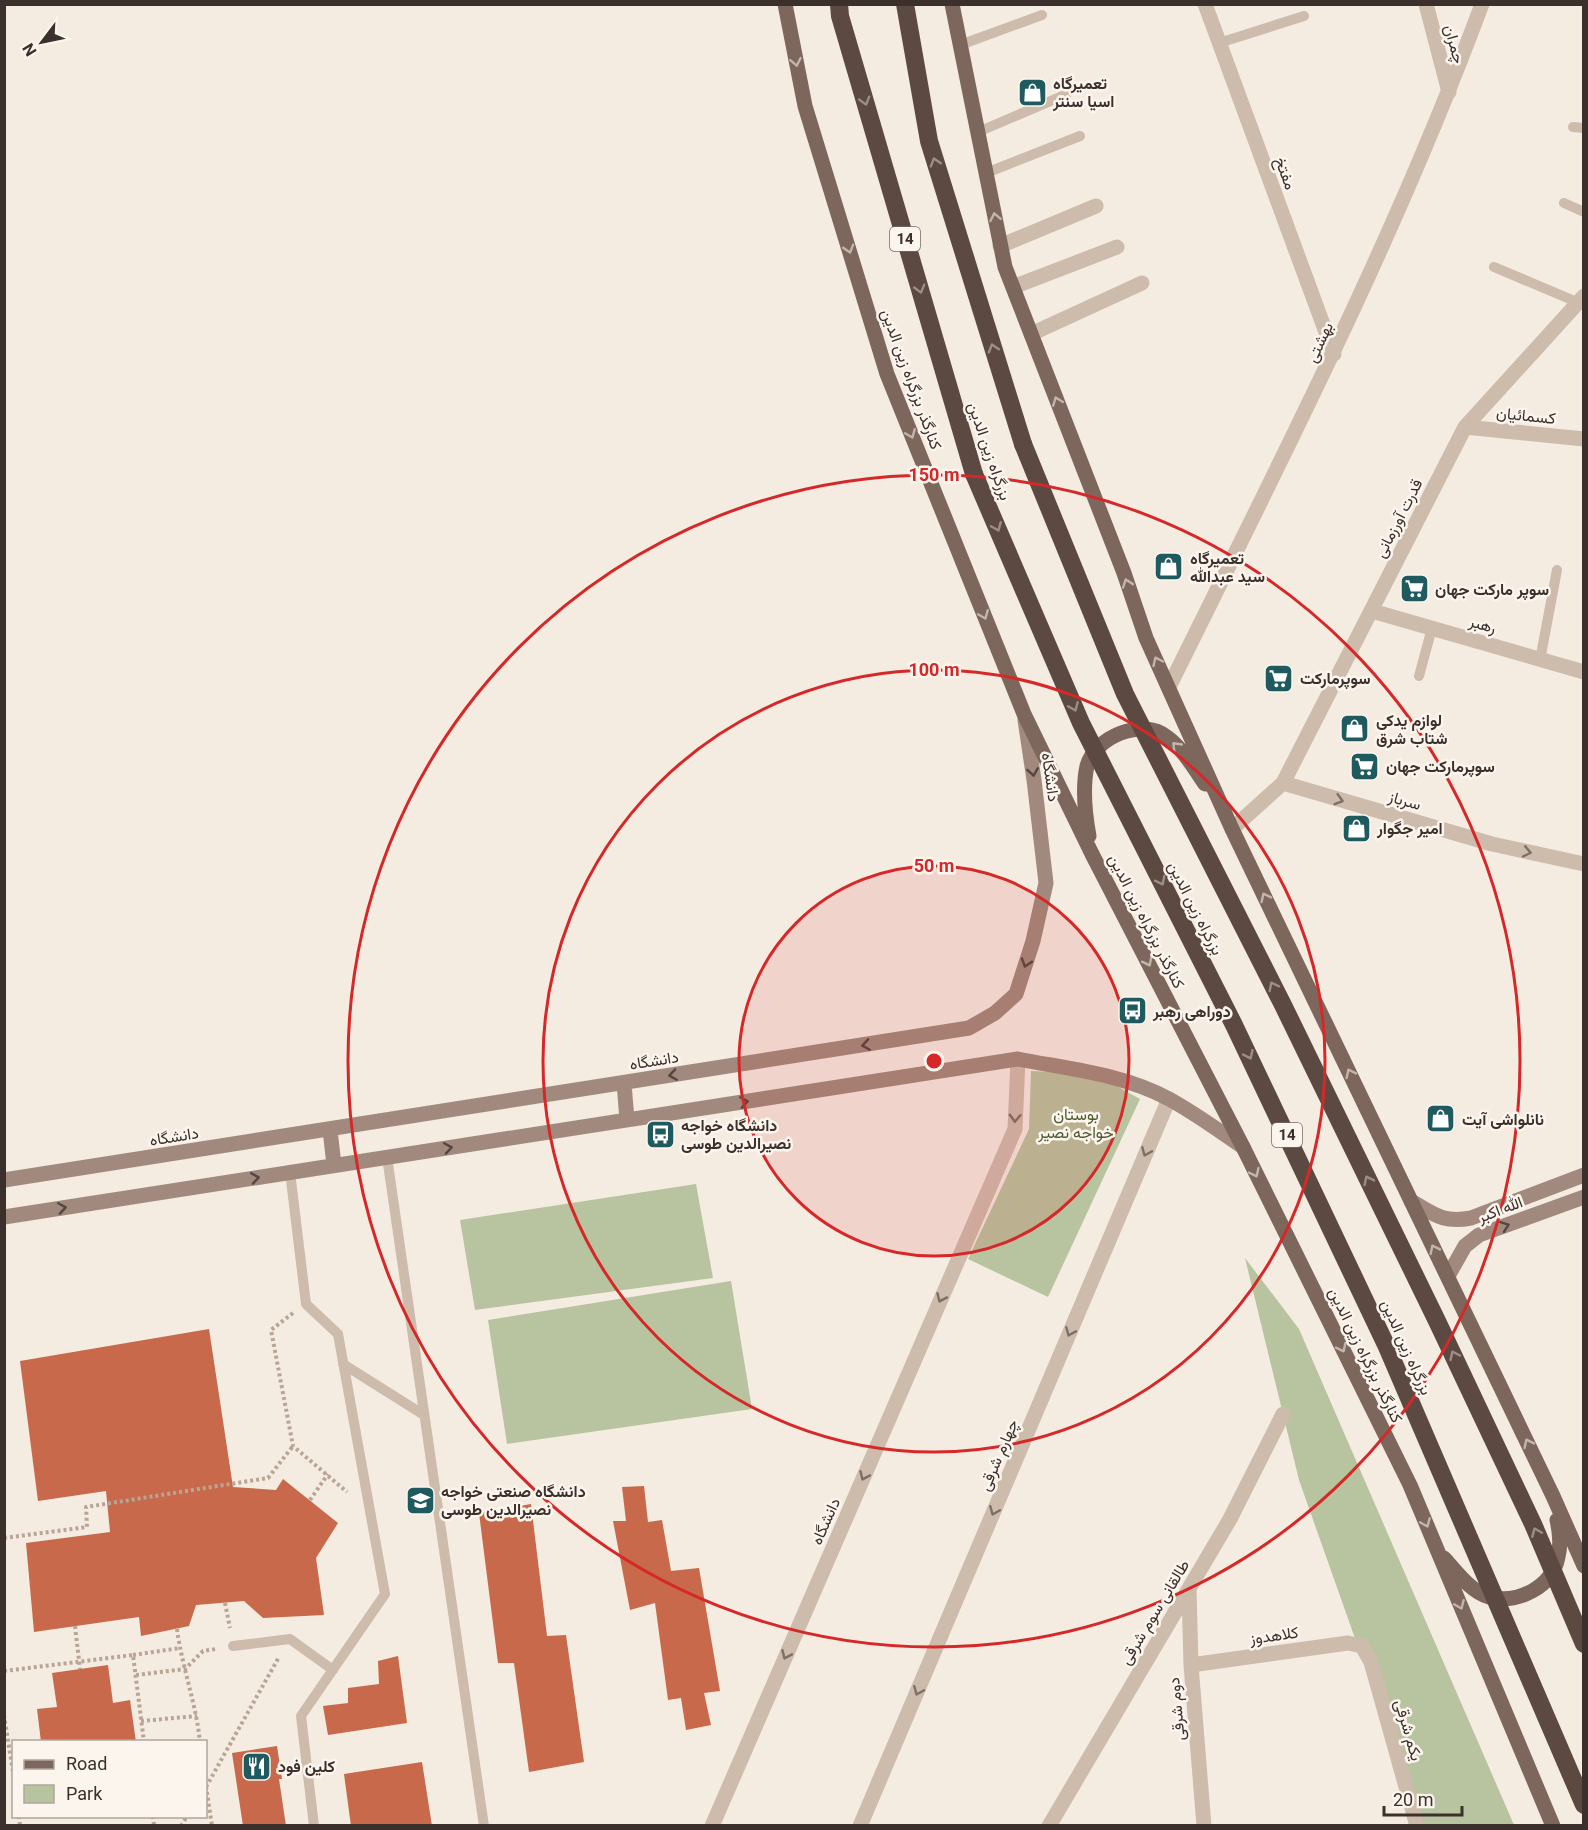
<svg xmlns="http://www.w3.org/2000/svg" width="1588" height="1830" font-family="Roboto,Vazirmatn,sans-serif">
<rect width="100%" height="100%" fill="#f4ebe1"/>
<path fill="#b8c4a0" d="M1031 1071 1095 1074 1140 1099 1048 1297 968 1259 1029 1129Z
M696 1184 713 1278 475 1310 460 1220Z
M1245 1258 1299 1329 1514 1825H1421L1299 1480Z
M731 1281 752 1409 507 1444 488 1320Z"/>
<path fill="#c8694b" d="M209 1329 233 1487 276 1490 283 1479 338 1523 316 1558 324 1615 263 1618 244 1601 196 1605 189 1626 141 1636 139 1617 34 1632 26 1543 110 1532 106 1491 38 1501 20 1361Z
M644 1486 648 1522 662 1520 671 1571 699 1568 720 1691 704 1693 711 1725 686 1730 681 1698 668 1700 655 1603 630 1610 613 1521H626L622 1487Z
M531 1504 547 1636 566 1635 584 1762 529 1772 514 1663H498L479 1513Z
M398 1656 407 1723 328 1735 323 1706 348 1703V1688L379 1684 378 1661Z
M108 1665 113 1703 130 1700 136 1742H41L37 1709 57 1707 52 1673Z
M277 1746 282 1779H279L286 1826H243L232 1753Z
M422 1762 432 1826H351L344 1774Z"/>
<g fill="none" stroke-linecap="round" stroke-linejoin="round">
<path stroke="#b9a596" stroke-width="4" stroke-dasharray="3 3" stroke-linecap="butt" d="M293 1313 271 1330 293 1446 347 1492
M310 1500 328 1474
M4 1538 87 1527 86 1507 268 1478 293 1446
M225 1603 230 1628
M177 1629C182 1667 196 1703 200 1742
M133 1655 180 1648
M4 1671 133 1655 144 1742
M136 1675 185 1669 203 1651 216 1649
M4 1715 14 1778
M141 1721 197 1716
M206 1786 212 1826
M206 1787 279 1657
M19 1816 20 1826
M153 1816 154 1826
M181 1826 187 1816"/>
<path stroke="#cdbbac" stroke-width="10" d="M1219 43 1304 16
M960 45 1042 15
M1573 127 1584 128
M978 132 1067 94
M986 173 1080 136
M1564 203 1584 212
M1494 267 1577 302
M1540 660 1557 570
M1419 676 1432 628
M387 1157 484 1826
M290 1172 306 1304 338 1334 385 1594 301 1716 314 1826
M343 1364 424 1415
M233 1646 290 1639 333 1670"/>
<path stroke="#cdbbac" stroke-width="15" d="M1205 4 1334 354
M1426 4 1449 92
M1000 246 1096 206
M1013 287 1117 247
M1031 334 1142 283
M1465 427 1584 439
M1372 611 1584 672
M1169 687C1280 462 1395 239 1482 4
M1283 783 1492 844 1584 864
M1232 829 1283 783 1465 427 1584 296
M1189 1589 1191 1665 1204 1826
M1191 1665 1348 1643 1362 1646 1371 1662 1417 1826
M712 1826 1015 1129 1018 1059
M860 1826 1169 1099
M1049 1826 1230 1519 1283 1414"/>
<path stroke="#a18a7d" stroke-width="15" d="M624 1083 627 1120
M330 1130 334 1165
M4 1180 969 1028 995 1013 1016 994 1033 941 1046 883 1034 780 1025 720
M1411 1201C1435 1215 1443 1223 1471 1218L1584 1175
M4 1217 1018 1059C1068 1069 1123 1074 1169 1099 1195 1113 1219 1131 1243 1147
M1448 1276 1465 1246 1479 1235 1584 1197"/>
<path stroke="#7d675c" stroke-width="15" d="M785 4 805 106 887 374 1024 714 1092 854 1243 1147 1410 1485 1553 1826
M952 4 1005 267 1124 573 1146 638 1232 829 1553 1496 1584 1566
M1089 836C1085 814 1082 789 1087 766 1095 737 1142 717 1167 737 1183 749 1194 768 1205 784
M1444 1558C1456 1571 1471 1592 1489 1597 1517 1604 1552 1588 1558 1557 1561 1545 1560 1533 1557 1520"/>
<path stroke="#5c4a42" stroke-width="18" d="M839 4 840 16 974 474
M905 4 929 141 1023 444"/>
<path stroke="#b9a596" stroke-width="4" stroke-dasharray="3 3" stroke-linecap="butt" d="M75 1626 80 1669"/>
<path stroke="#5c4a42" stroke-width="18" d="M1023 444 1125 694 1283 1005 1437 1321 1533 1524 1584 1644
M974 474 1081 723 1234 1025 1387 1347 1584 1805"/>
</g>
<defs><path id="oneway-chevron" d="M-2-3.5L2.5 0L-2 3.5" fill="none" stroke-width="1.6" stroke-linecap="round" stroke-linejoin="round" transform="scale(1.5)"/></defs>
<g stroke="#c2b5ac">
<use href="#oneway-chevron" transform="translate(796 62) rotate(79)"/>
<use href="#oneway-chevron" transform="translate(995 217) rotate(-101)"/>
<use href="#oneway-chevron" transform="translate(849 249) rotate(73)"/>
<use href="#oneway-chevron" transform="translate(1057 401) rotate(-111)"/>
<use href="#oneway-chevron" transform="translate(911 434) rotate(68)"/>
<use href="#oneway-chevron" transform="translate(1127 583) rotate(-109)"/>
<use href="#oneway-chevron" transform="translate(984 615) rotate(68)"/>
<use href="#oneway-chevron" transform="translate(1157 661) rotate(-115)"/>
<use href="#oneway-chevron" transform="translate(1176 746) rotate(-134)"/>
<use href="#oneway-chevron" transform="translate(1265 897) rotate(-116)"/>
<use href="#oneway-chevron" transform="translate(1148 962) rotate(63)"/>
<use href="#oneway-chevron" transform="translate(1350 1073) rotate(-116)"/>
<use href="#oneway-chevron" transform="translate(1255 1173) rotate(64)"/>
<use href="#oneway-chevron" transform="translate(1434 1249) rotate(-116)"/>
<use href="#oneway-chevron" transform="translate(1342 1348) rotate(64)"/>
<use href="#oneway-chevron" transform="translate(1528 1443) rotate(-116)"/>
<use href="#oneway-chevron" transform="translate(1426 1523) rotate(67)"/>
<use href="#oneway-chevron" transform="translate(1460 1605) rotate(67)"/>
</g>
<g stroke="#9c8e87">
<use href="#oneway-chevron" transform="translate(865 101) rotate(74)"/>
<use href="#oneway-chevron" transform="translate(935 162) rotate(-107)"/>
<use href="#oneway-chevron" transform="translate(920 289) rotate(74)"/>
<use href="#oneway-chevron" transform="translate(993 348) rotate(-107)"/>
<use href="#oneway-chevron" transform="translate(997 527) rotate(67)"/>
<use href="#oneway-chevron" transform="translate(1074 707) rotate(67)"/>
<use href="#oneway-chevron" transform="translate(1161 881) rotate(63)"/>
<use href="#oneway-chevron" transform="translate(1273 986) rotate(-117)"/>
<use href="#oneway-chevron" transform="translate(1249 1055) rotate(65)"/>
<use href="#oneway-chevron" transform="translate(1368 1180) rotate(-116)"/>
<use href="#oneway-chevron" transform="translate(1454 1355) rotate(-115)"/>
<use href="#oneway-chevron" transform="translate(1536 1532) rotate(-113)"/>
</g>
<g stroke="#544640">
<use href="#oneway-chevron" transform="translate(1033 772) rotate(81)"/>
<use href="#oneway-chevron" transform="translate(1026 963) rotate(108)"/>
<use href="#oneway-chevron" transform="translate(866 1045) rotate(171)"/>
<use href="#oneway-chevron" transform="translate(673 1075) rotate(171)"/>
<use href="#oneway-chevron" transform="translate(744 1102) rotate(-9)"/>
<use href="#oneway-chevron" transform="translate(448 1148) rotate(-9)"/>
<use href="#oneway-chevron" transform="translate(255 1178) rotate(-9)"/>
<use href="#oneway-chevron" transform="translate(62 1208) rotate(-9)"/>
<use href="#oneway-chevron" transform="translate(1505 1226) rotate(-20)"/>
</g>
<g stroke="#7d6f65">
<use href="#oneway-chevron" transform="translate(1339 800) rotate(16)"/>
<use href="#oneway-chevron" transform="translate(1527 852) rotate(12)"/>
<use href="#oneway-chevron" transform="translate(1015 1118) rotate(92)"/>
<use href="#oneway-chevron" transform="translate(1146 1152) rotate(113)"/>
<use href="#oneway-chevron" transform="translate(941 1298) rotate(114)"/>
<use href="#oneway-chevron" transform="translate(1070 1332) rotate(113)"/>
<use href="#oneway-chevron" transform="translate(864 1476) rotate(114)"/>
<use href="#oneway-chevron" transform="translate(994 1511) rotate(113)"/>
<use href="#oneway-chevron" transform="translate(786 1655) rotate(114)"/>
<use href="#oneway-chevron" transform="translate(918 1691) rotate(113)"/>
</g>
<circle cx="934" cy="1061" r="195" fill="#d62828" fill-opacity=".12"/>
<g fill="none" stroke="#d62828" stroke-width="3">
<circle cx="934" cy="1061" r="195"/>
<circle cx="934" cy="1061" r="391"/>
<circle cx="934" cy="1061" r="586"/>
</g>
<defs>
<symbol id="shop-square" viewBox="-11 -11 22 22"><rect x="-9" y="-9" width="18" height="18" rx="4" fill="#1f5a5e" stroke="#fbf5ee"/><path d="M-5-2.5h2.3a2.7 3.5 0 0 1 5.4 0H5L5.5 6h-11ZM-1.5-2.5h3a1.5 2.3 0 0 0-3 0Z" fill="#fff"/></symbol>
<symbol id="supermarket-square" viewBox="-11 -11 22 22"><rect x="-9" y="-9" width="18" height="18" rx="4" fill="#1f5a5e" stroke="#fbf5ee"/><path d="M-6-5.5h2.5l.6 2H6L4.5 2H-2.5L-4.4-4H-6ZM-1.5 3.2a1.3 1.3 0 1 0 .1 0ZM3 3.2a1.3 1.3 0 1 0 .1 0Z" fill="#fff"/></symbol>
<symbol id="bus-square" viewBox="-11 -11 22 22"><rect x="-9" y="-9" width="18" height="18" rx="4" fill="#1f5a5e" stroke="#fbf5ee"/><path d="M-5-6H5V4H4V6H2V4H-2V6H-4V4H-5ZM-3.5-4V0h7V-4ZM-3.5 1.2v1.5H-2V1.2ZM2 1.2v1.5H3.5V1.2Z" fill="#fff"/></symbol>
<symbol id="university-square" viewBox="-11 -11 22 22"><rect x="-9" y="-9" width="18" height="18" rx="4" fill="#1f5a5e" stroke="#fbf5ee"/><path d="M0-5L7-2L0 1L-7-2ZM-4 1L0 2.5L4 1V4Q0 6-4 4Z" fill="#fff"/></symbol>
<symbol id="restaurant-square" viewBox="-11 -11 22 22"><rect x="-9" y="-9" width="18" height="18" rx="4" fill="#1f5a5e" stroke="#fbf5ee"/><path d="M-5-6h1v4h1v-4h1v4h1v-4h1v5L-1.5 .5V6h-2V.5L-5-1ZM5-6V6H3V1.5H1.5Q1.5-4 5-6Z" fill="#fff"/></symbol>
</defs>
<g fill-rule="evenodd">
<use href="#shop-square" x="1016" y="76" width="33" height="33"/>
<use href="#shop-square" x="1152" y="550" width="33" height="33"/>
<use href="#supermarket-square" x="1398" y="572" width="33" height="33"/>
<use href="#supermarket-square" x="1262" y="662" width="33" height="33"/>
<use href="#shop-square" x="1338" y="712" width="33" height="33"/>
<use href="#supermarket-square" x="1348" y="750" width="33" height="33"/>
<use href="#shop-square" x="1340" y="812" width="33" height="33"/>
<use href="#bus-square" x="1116" y="994" width="33" height="33"/>
<use href="#shop-square" x="1424" y="1102" width="33" height="33"/>
<use href="#bus-square" x="644" y="1118" width="33" height="33"/>
<use href="#university-square" x="404" y="1484" width="33" height="33"/>
<use href="#restaurant-square" x="240" y="1750" width="33" height="33"/>
</g>
<g text-anchor="middle" stroke-width="5" stroke-linejoin="round" paint-order="stroke">
<g fill="#fbf5ee" stroke="#756b66" stroke-width="1.5">
<rect x="890" y="227" width="30" height="24" rx="4.5"/>
<rect x="1272" y="1123" width="30" height="24" rx="4.5"/>
</g>
<g font-size="15" font-weight="bold" fill="#3b302b">
<text x="905" y="244">14</text>
<text x="1287" y="1140">14</text>
</g>
<g font-size="16" fill="#3b302b" stroke="#fbf5ee">
<text transform="translate(1455 44) rotate(75)" y="6">چمران</text>
<text transform="translate(1286 173) rotate(70)" y="6">مفتخ</text>
<text transform="translate(1319 342) rotate(-65)" y="6">بهشتی</text>
<text transform="translate(912 379) rotate(70)" y="6">کنارگذر بزرگراه زین الدین</text>
<text transform="translate(1526 415) rotate(6)" y="6">کسمائیان</text>
<text transform="translate(990 451) rotate(71)" y="6">بزرگراه زین الدین</text>
<text transform="translate(1398 518) rotate(-63)" y="6">قدرت آورزمانی</text>
<text transform="translate(1483 624) rotate(16)" y="6">رهبر</text>
<text transform="translate(1051 777) rotate(82)" y="6">دانشگاه</text>
<text transform="translate(1405 800) rotate(16)" y="6">سرباز</text>
<text transform="translate(1196 908) rotate(63)" y="6">بزرگراه زین الدین</text>
<text transform="translate(1147 921) rotate(63)" y="6">کنارگذر بزرگراه زین الدین</text>
<text transform="translate(654 1060) rotate(-9)" y="6">دانشگاه</text>
<text transform="translate(174 1136) rotate(-9)" y="6">دانشگاه</text>
<text transform="translate(1500 1209) rotate(-21)" y="6">الله اکبر</text>
<text transform="translate(1407 1347) rotate(66)" y="6">بزرگراه زین الدین</text>
<text transform="translate(1366 1355) rotate(64)" y="6">کنارگذر بزرگراه زین الدین</text>
<text transform="translate(998 1455) rotate(-67)" y="6">چهارم شرقی</text>
<text transform="translate(825 1521) rotate(-66)" y="6">دانشگاه</text>
<text transform="translate(1154 1612) rotate(-59)" y="6">طالقانی سوم شرقی</text>
<text transform="translate(1274 1635) rotate(-8)" y="6">کلاهدوز</text>
<text transform="translate(1176 1709) rotate(-95)" y="6">دوم شرقی</text>
<text transform="translate(1409 1730) rotate(74)" y="6">یکم شرقی</text>
</g>
<g font-size="16" font-weight="bold" fill="#3b302b" stroke="#fbf5ee" text-anchor="start">
<text x="1053" y="89">تعمیرگاه<tspan x="1053" dy="18">اسیا سنتر</tspan></text>
<text x="1190" y="564">تعمیرگاه<tspan x="1190" dy="18">سید عبدالله</tspan></text>
<text x="1435" y="595">سوپر مارکت جهان</text>
<text x="1300" y="684">سوپرمارکت</text>
<text x="1376" y="726">لوازم یدکی<tspan x="1376" dy="18">شتاب شرق</tspan></text>
<text x="1386" y="772">سوپرمارکت جهان</text>
<text x="1377" y="834">امیر جگوار</text>
<text x="1153" y="1017">دوراهی رهبر</text>
<text x="1462" y="1125">نانلواشی آیت</text>
<text x="681" y="1131">دانشگاه خواجه<tspan x="681" dy="18">نصیرالدین طوسی</tspan></text>
<text x="441" y="1497">دانشگاه صنعتی خواجه<tspan x="441" dy="18">نصیرالدین طوسی</tspan></text>
<text x="278" y="1772">کلین فود</text>
</g>
<g font-size="16" fill="#4a5a2e" stroke="#fbf5ee">
<text x="1076" y="1120">بوستان<tspan x="1076" dy="18">خواجه نصیر</tspan></text>
</g>
</g>
<circle cx="934" cy="1061" r="9" fill="#d62828" stroke="#fbf5ee" stroke-width="3"/>
<g font-size="18" text-anchor="middle" font-weight="bold" fill="#d62828" stroke="#fbf5ee" stroke-width="5" stroke-linejoin="round" paint-order="stroke">
<text x="934" y="481">150 m</text>
<text x="934" y="676">100 m</text>
<text x="934" y="872">50 m</text>
</g>
<rect width="1588" height="1830" fill="none" stroke="#3b302b" stroke-width="12"/>
<rect x="12" y="1740" width="195" height="78" fill="#fbf5ee" stroke="#aea6a0" stroke-width="1.5"/>
<rect x="24" y="1760" width="30" height="9" fill="#7d675c" stroke="#aea6a0" stroke-width="1.5"/>
<text x="66" y="1770" font-size="18" fill="#3b302b">Road</text>
<rect x="24" y="1785" width="30" height="18" fill="#b8c4a0" stroke="#aea6a0" stroke-width="1.5"/>
<text x="66" y="1800" font-size="18" fill="#3b302b">Park</text>
<g transform="translate(42 42) rotate(238)" stroke="#fbf5ee" stroke-width="4.5" paint-order="stroke">
<path d="M0-4.5L10 22L0 15L-10 22Z" fill="#3b302b"/>
<text y="-9" font-size="16" font-weight="bold" text-anchor="middle" fill="#3b302b">N</text>
</g>
<path d="M1384 1806v9h78v-9" fill="none" stroke="#3b302b" stroke-width="3"/>
<text x="1393" y="1806" font-size="18" fill="#3b302b" stroke="#fbf5ee" stroke-width="4.5" paint-order="stroke">20 m</text>
</svg>
